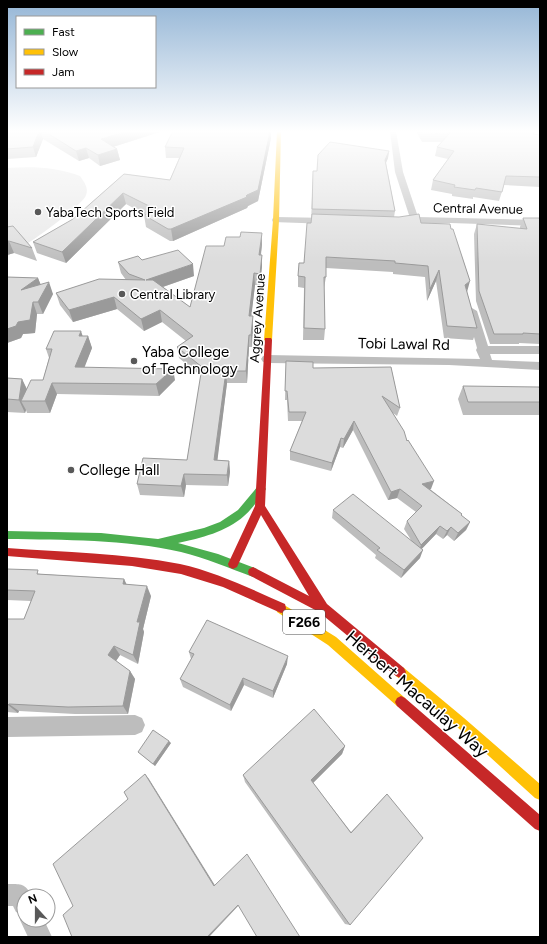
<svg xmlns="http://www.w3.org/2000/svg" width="547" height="944" font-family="Figtree,sans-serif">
<rect width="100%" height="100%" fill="#fff"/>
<path fill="#e8e8e8" d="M7 168C32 166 57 167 80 176 84 182 89 188 86 195 83 206 19 251 7 256Z"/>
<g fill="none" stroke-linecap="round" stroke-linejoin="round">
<path fill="#bdbdbd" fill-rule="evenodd" d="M390 131H396L403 172 418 217 540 220V226L451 223 400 224 399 222 400 220 410 218 395 172Z
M276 217 330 218 334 221 330 224 273 222 272 220 273 218Z
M472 308 477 311 488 346H540V354H490L492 360 540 362V370L449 365 267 363 263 362 261 359 263 356 267 355 480 359 476 350 477 348 467 311Z
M135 715 142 718 145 725 142 732 135 735 7 737V717Z
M7 884C21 884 25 883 32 896H24V920H44L52 937H28L20 920 22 915 16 912 13 906H7Z"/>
<path fill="#4caf50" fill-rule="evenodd" d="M261 485 264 486 266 489 264 492C258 500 252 509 244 516 226 532 201 538 178 543L218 554 257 569 258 572 257 575 253 577C229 568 206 558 181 552 124 539 65 540 7 539V531L101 533 158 539 204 528 220 522 238 510 258 486Z"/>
<path fill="#ffc107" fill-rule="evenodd" d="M277 131H281L279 220 272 340 268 342 264 340 273 220Z
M281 603 336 637 405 698 407 702 405 706 401 708 397 706 328 645 277 612 276 608 277 604Z
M400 666 404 668 464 718 540 784V800L535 798 456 726 396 676 394 672 396 668Z"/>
<path fill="#c62828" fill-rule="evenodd" d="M265 338H271L272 340 265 506 327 604 404 668 406 672 404 676 400 678 396 676 319 612 249 575 248 572 249 569 253 567 309 596 261 515 237 567 233 569 229 567 228 564 255 506Z
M7 548C64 552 123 553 180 564 216 572 251 589 285 604L286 608 285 612 281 613 223 587 181 574 132 566 7 556Z
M401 696 405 698 540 815V831L535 829 397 706 395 702 397 698Z"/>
</g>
<path fill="#bdbdbd" d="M7 131H163L113 147 117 149 120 160 100 166 89 158 79 161 43 139 36 157 7 159Z
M416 131H536L534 134 540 135V187L504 185 499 201 473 197V199L452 196V194L431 190 433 180 448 159 435 156 437 147 442 142H422Z
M271 138 258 201 248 206 247 208 173 241H170L146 227 144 215H146L126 204 66 263 37 253 33 242 73 219 124 174 170 180 179 158H166L165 147Z
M389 151 388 158 386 163 395 211 394 217 421 223 467 292 477 328 473 340 444 338 436 281 427 301 425 277 393 274V272L326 268V277L324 288 325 329 324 340H303L304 288 298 287V276L304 263 311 223 313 171H317Z
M523 218 540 220V344L519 343V344H490L476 301 474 234 477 224 520 229V227Z
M7 227 32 248 37 261 14 253 7 255Z
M262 245 261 255 262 266 260 285H255L251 316 253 328 252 347H249L247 383H227L217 460 229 461 230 472 228 486 186 485 184 497 140 495 137 484 187 460 201 376 179 358 177 347 186 341 162 322 144 331 117 309 73 322 60 305 56 293 126 280 121 273 118 262 142 260 194 276 163 287 190 307 224 246Z
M7 277 38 278 40 284 53 294 43 314H37L35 333 23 334 21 338 7 343Z
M83 336H88L92 348 84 367 175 380 159 396 57 394 50 413H27L26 410 25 413 7 412V378L22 379 27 389 43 380 49 358 46 349Z
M286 361 313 368 391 367 400 408 397 416 393 413 431 489H430L462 514 461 516 470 522 466 530 454 541 447 535 443 539 436 534 421 549 420 558 401 578 375 558 376 555 332 518 333 510 411 540 404 529 407 521 416 512 397 498 388 500 353 430 343 448 340 447 331 471 290 460V451L302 421H288L287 400H285Z
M463 386 540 389V414L539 415H463L458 399Z
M7 569 41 574 124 579 127 585 151 596 143 629 144 632 138 664 120 655 116 661 130 671 135 679 128 714H75L19 711 18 713 7 712V619H24L31 601 7 600Z
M189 652 287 664 273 698 244 685 231 711 183 687 180 679 191 659Z
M171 743 155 766 138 752Z
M345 746 342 754 313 783 351 832 387 794 350 925 345 924 245 782 243 775Z"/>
<path fill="#9a9a9a" d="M39 131H41L43 139 36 157 33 147Z
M128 131H163L103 150 101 139Z
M269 131H271V138L258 201 248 206 247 208 173 241 171 229Z
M86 148 89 158 79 161 76 151Z
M117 149 120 160 100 166 98 155Z
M389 151 388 158 384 167 385 160Z
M123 193 126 204 66 263 62 252Z
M262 233V245L259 266V255Z
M7 241H9L14 253 7 255Z
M262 255V266L260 285V274Z
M193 264 194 276 148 292 146 280Z
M439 270 436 281 427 301 430 289Z
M254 273 255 285 250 328 249 316Z
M38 278 43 290H21Z
M470 281 467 292 465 285Z
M49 282 53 294 43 314 38 302Z
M114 297 117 309 73 322 69 310Z
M33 302 37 314 35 333 23 334 21 338 7 343V329L18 322Z
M160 310 162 322 144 331 141 319Z
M253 316V328L252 347 251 335Z
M81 331 85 343 88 336 92 348 80 379 75 367 79 336Z
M249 335V347L247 383 246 371Z
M173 369 175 380 159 396 156 384Z
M226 371 227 383 216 472 214 460Z
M22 379 28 392 21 401 26 410 25 413 19 400Z
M52 383 57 394 50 413 45 401Z
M354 421 353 430 343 448 344 439Z
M341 438 340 447 331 471 332 463Z
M229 461 230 472 228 486 227 475Z
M184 474 186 485 184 497 181 486Z
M434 481 431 489 419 492 422 484Z
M400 489 397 498 388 500 391 492Z
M470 522 466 530 454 541 458 533Z
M440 526 436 534 418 553 421 545Z
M451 527 447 535 443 539 447 531Z
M423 550 420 558 401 578 404 570Z
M124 579 129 590 123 584Z
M147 586 151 596 143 629 144 632 138 664 133 655 137 622Z
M114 646 120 655 114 664 108 655Z
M288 656 287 664 273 698V691Z
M130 671 135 679 128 714 123 706Z
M243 678 244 685 231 711 230 705Z
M9 704 19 711 18 713 8 705Z
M169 741 171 743 155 766 153 764Z
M345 746 342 754 309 787 311 780Z
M145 774 149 779 216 887 214 886Z
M238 905H239L209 937H207Z"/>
<path fill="#dcdcdc" stroke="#9a9a9a" d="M7 131H39L33 147 7 149Z
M44 131H128L101 139 117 149 98 155 86 148 76 151Z
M173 131H270L258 190 247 195 246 196 247 197 171 229H168L144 215 157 210 123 193 62 252 33 242 73 219 124 174 170 180 184 148 165 147Z
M422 131H535L533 134 540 135V177L506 176 502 192 476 188 475 190 454 187 455 185 433 180 454 151 437 147 450 133 423 134Z
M330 142 389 151 385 160 395 211 312 209 313 171H317L318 155Z
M312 214 399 217 419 214 421 223 450 224 451 229H453L470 281 465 285 477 328 447 326 439 270 430 289 428 266 395 263V261L326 257V277H324L325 329 304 328 305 277 298 276 299 263H304L307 223H311Z
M523 218H539L540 220V334L523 333V334H494L479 291 477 224 527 229Z
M13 226 32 248 9 241H7V227Z
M241 232 262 233 259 255H262L260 274 254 273 249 316H253L251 335H249L246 371H226L214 460 229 461 227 475 184 474 181 486 137 484 143 458 187 460 202 367 177 347 193 336 160 310 141 319 114 297 69 310 56 293 99 279 145 280 129 274 118 262 138 256 142 260 178 250 193 264 146 280H153L190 307 206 246H224L226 237H240Z
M7 277 38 278 21 290 49 282 38 302H33L30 320 18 322 16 326 7 329Z
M54 331H81L79 336H88L75 367 173 369 156 384 52 383 45 401H21L31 380H43L52 349H46Z
M286 361 313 362V368L391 367 400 408 382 396 404 431 407 441 408 440 434 481 422 484 462 514 461 515 470 522 458 533 451 527 447 531 440 526 421 545 407 521 422 506 400 489 391 492 354 421 344 439 341 438 332 463 290 451 306 412H289L287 391H285Z
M7 378 22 379 19 400 7 399Z
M463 386 539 387 540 389V402H468Z
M353 494 423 550 404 570 377 550 380 548 333 510Z
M7 569 38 570 37 574 124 579 123 584 147 586 137 622H140L133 655 114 646 108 655 130 671 123 706 68 707 9 704 8 705H7V619H24L35 591 7 590Z
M207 620 288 656 273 691 243 678 230 705 180 679 194 654 189 652Z
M314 709 345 746 311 780 351 833 387 794 423 838 350 925 243 775Z
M153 730 169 741 153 764 138 752Z
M145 774 214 886 247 854 300 937H257L238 905 207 937H72L63 915 73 906 53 864 128 799 124 792Z"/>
<linearGradient id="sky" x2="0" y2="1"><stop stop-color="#95b6d6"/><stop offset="0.5" stop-color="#fff"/><stop offset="1" stop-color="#fff" stop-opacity="0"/></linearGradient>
<rect width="547" height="263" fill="url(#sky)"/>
<g fill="#595959" stroke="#fff" stroke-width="1.5">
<circle cx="38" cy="212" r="4"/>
<circle cx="122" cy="294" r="4"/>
<circle cx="134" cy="361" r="4"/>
<circle cx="71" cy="470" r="4"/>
</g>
<g text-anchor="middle" stroke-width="3" stroke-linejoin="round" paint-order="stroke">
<g font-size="13" fill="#000" stroke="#fff">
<text transform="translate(478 208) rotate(1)" y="5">Central Avenue</text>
<text transform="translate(257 318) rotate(-86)" y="5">Aggrey Avenue</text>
</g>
<g font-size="13" fill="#000" stroke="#fff" text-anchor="start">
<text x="46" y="217">YabaTech Sports Field</text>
<text x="130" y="299">Central Library</text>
</g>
<rect fill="#fff" stroke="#4c4c4c" stroke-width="1" x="283" y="610" width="42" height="24" rx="3"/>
<g font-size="14" font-weight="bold" fill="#000">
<text x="304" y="627">F266</text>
</g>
<g font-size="15" fill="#000" stroke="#fff">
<text transform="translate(404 344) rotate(1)" y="5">Tobi Lawal Rd</text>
</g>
<g font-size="15" fill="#000" stroke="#fff" text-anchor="start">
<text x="142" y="357">Yaba College<tspan x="142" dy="17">of Technology</tspan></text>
<text x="79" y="475">College Hall</text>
</g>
<g font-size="18" fill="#000" stroke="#fff">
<text transform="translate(417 694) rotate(41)" y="6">Herbert Macaulay Way</text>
</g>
</g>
<rect width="547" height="944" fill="none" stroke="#000000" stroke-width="16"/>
<rect x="16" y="16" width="140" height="72" fill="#ffffff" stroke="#999999"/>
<rect x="24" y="29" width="20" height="6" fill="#4caf50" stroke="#999999"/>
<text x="52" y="36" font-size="12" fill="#000000">Fast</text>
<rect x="24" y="49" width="20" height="6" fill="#ffc107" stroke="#999999"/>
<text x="52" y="56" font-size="12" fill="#000000">Slow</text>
<rect x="24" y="69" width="20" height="6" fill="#c62828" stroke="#999999"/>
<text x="52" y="76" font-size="12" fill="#000000">Jam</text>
<g transform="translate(36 908) rotate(339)"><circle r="19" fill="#ffffff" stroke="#999999"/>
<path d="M0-3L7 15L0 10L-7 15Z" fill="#595959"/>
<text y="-6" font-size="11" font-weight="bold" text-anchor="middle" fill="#000000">N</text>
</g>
</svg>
